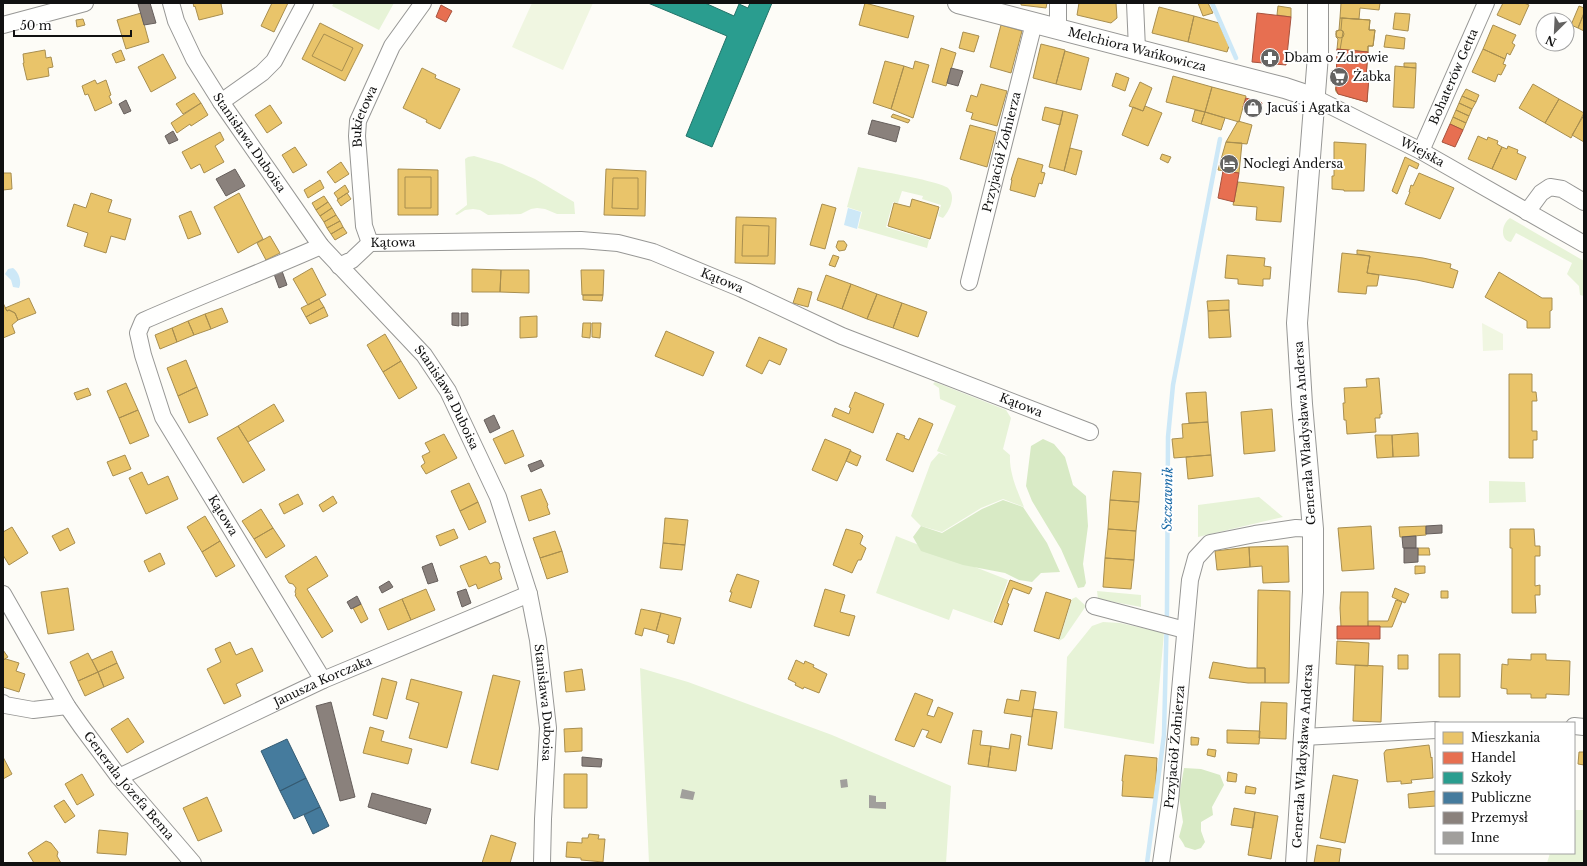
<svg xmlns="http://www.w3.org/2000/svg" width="1587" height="866" font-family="'Libre Baskerville',serif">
<rect width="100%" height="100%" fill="#fdfcf7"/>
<path fill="#e7f3d7" d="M334 3H394L379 30 332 6Z
M474 156 502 164 535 179 574 202 575 214H557L545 209 537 208 531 209 521 214 488 215 480 210 473 209 465 210 457 215 455 214 467 205 465 159 468 157Z
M858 167C873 170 940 181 948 188 957 197 949 211 943 218L938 216 941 205 922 199 923 196 902 191 898 203 893 202 886 227 929 240 927 248 858 228 862 212 847 207Z
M1510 218 1584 261V296L1580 295 1579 286 1567 274 1572 263 1516 233 1511 242C1499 240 1502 223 1510 218Z
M935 382 1006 410 1011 418 1003 449 1010 455C1009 473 1017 490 1024 507L1003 499 981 508 942 532 921 526 911 516 931 462 939 453 948 456 937 451 956 406 940 399 939 388 933 384Z
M1489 481 1525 482 1526 502 1489 503Z
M1259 497 1283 517 1198 537V505Z
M896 536 1008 580 992 623 953 609 949 620 876 593Z
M1097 591 1141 595V607L1098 599Z
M1076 597 1086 606 1064 638 1059 641 1072 599Z
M1103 622 1120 623 1164 633 1154 744 1064 728 1067 657 1092 626Z
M640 668 688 682 832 735 951 786 946 863H649Z
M1574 810H1584V863H1547L1550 853H1574Z"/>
<path fill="#d8eac5" d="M1043 439 1054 444 1065 457 1073 485 1086 496 1088 526 1083 564 1086 583 1084 587 1078 588 1061 549 1032 501 1026 486 1031 446Z
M1003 500 1023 507 1047 543 1060 572 1041 573 1032 582 1019 580 1005 573 963 565 921 551 913 537 921 526 942 533 982 509Z
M1184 768 1201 769 1220 775 1224 785 1212 807 1213 815 1201 822V831L1205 842 1201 848 1195 850 1185 847 1183 843 1179 837 1183 822 1179 796Z"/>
<path fill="#f0f6e1" d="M532 3H593L563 70 512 47Z
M1482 323 1503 334V350L1483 351Z"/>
<path fill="#cde8f7" d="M848 208 861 212 857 229 844 225Z
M13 268C19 272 22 282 19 288L13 287 11 280 5 274 8 269Z"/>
<path fill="#e9c46a" stroke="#a88e4f" d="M193 3H223L221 4 223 14 199 20 195 6 194 7Z
M272 3H288L274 32 261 26Z
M865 3 914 16 908 38 859 25Z
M1021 3H1047L1046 8 1021 5Z
M1079 3H1116L1117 18 1111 23 1077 15Z
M1198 3H1208L1213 13 1203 16Z
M1341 3H1380L1379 10 1360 8 1359 19 1340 18Z
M1503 3H1524L1529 5 1520 25 1497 15Z
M1278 6 1291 8V17L1277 15Z
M1579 6 1584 8V13L1578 28 1571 25Z
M1159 7 1194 16 1188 42 1152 33Z
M141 13 149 42 126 49 117 20Z
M1395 13 1410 14 1408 31 1393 29Z
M1584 13V31L1578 28Z
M1194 16 1219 23 1229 46 1227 52 1188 42Z
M1340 18 1370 20 1369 30H1375L1373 46H1368V52L1337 49 1338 39 1336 37V31L1339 30Z
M1342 18 1370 20 1369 30H1375L1373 46H1368V52L1340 50 1343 32 1341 30Z
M83 19 85 25 77 27 76 20Z
M320 23 363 45 345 81 302 59Z
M1001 25 1022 31 1011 73 990 67Z
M1493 25 1516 35 1512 43 1515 45 1510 55 1507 53 1505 59 1483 49Z
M1336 34a4 4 0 1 1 8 0a4 4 0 1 1-8 0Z
M963 32 979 36 974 52 959 48Z
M324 34 353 48 342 71 312 56Z
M1386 35 1405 38 1404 49 1384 47Z
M1041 44 1065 50 1056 84 1033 78Z
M941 48 956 53 946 86 932 82Z
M1337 49 1340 50 1339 63H1337Z
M1483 49 1505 59 1503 64 1506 65 1501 75 1498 74 1495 82 1472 72Z
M45 50 46 58 51 57 53 67 48 68 49 76 27 80 23 63H24L23 54Z
M121 50 125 60 116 63 112 54Z
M1065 51 1089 58 1081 90 1056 84Z
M1365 52H1368L1366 77 1363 76Z
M163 54 176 78 151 92 138 67Z
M885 61 904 66 891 109 873 103Z
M915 61 929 65 913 118 891 109 904 66 913 69Z
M1337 63H1339L1338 84 1336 86Z
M1404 63H1416V68L1404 67Z
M1395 66 1416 68 1414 108 1393 107Z
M422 68 436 75 435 78 460 89 440 129 426 122 427 120 403 108Z
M1116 73 1129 78 1125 91 1112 86Z
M1173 76 1212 87 1205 112 1166 102Z
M95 80 97 84 106 80 111 95 109 96 112 103 95 111 88 94 85 95 82 86Z
M1140 82 1152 88 1143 111 1129 106Z
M1335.5 89a5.5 5.5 0 1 1 11 0a5.5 5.5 0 1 1-11 0Z
M981 84 1007 91 997 126 971 119 973 113 966 111 971 95 977 97Z
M1533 84 1559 99 1545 123 1519 108Z
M1365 85H1368L1367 102 1364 99Z
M1212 87 1246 96 1239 122 1205 112Z
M1466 89 1479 95 1476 102 1462 96Z
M194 93 201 103 183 114 176 104Z
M1346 93 1364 99 1367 102 1343 95Z
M1462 96 1476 102 1472 109 1459 103Z
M1559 99 1584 113 1571 138 1545 123Z
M201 103 208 115 191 126 190 124 177 133 171 123Z
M1459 103 1472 109 1469 116 1456 110Z
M270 105 282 123 267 133 255 115Z
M1145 106 1162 113 1148 146 1122 135 1133 107 1143 111Z
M1045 107 1063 111 1060 125 1042 120Z
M1195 110 1205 112 1201 124 1192 121Z
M1456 110 1469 116 1466 123 1453 117Z
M1063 111 1078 115 1064 171 1049 167Z
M1205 112 1225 118 1221 130 1201 124Z
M893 114 910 120 908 123 891 117Z
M1584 115V142L1572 135Z
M1453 117 1466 123 1463 130 1450 124Z
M1238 121 1252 125 1247 144 1226 142Z
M970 125 996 132 987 167 960 159Z
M220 132 224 140 215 146 224 162 204 173 200 164 191 169 182 152Z
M1478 136 1487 140 1488 137 1498 141 1497 144 1502 147 1492 169 1468 159Z
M1226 142 1242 143 1239 173 1218 170Z
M1334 142 1366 144 1364 191H1344V190L1332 189V176H1334Z
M1508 146 1518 150 1517 153 1526 157 1516 180 1492 169 1502 147 1507 149Z
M295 147 307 165 293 173 282 155Z
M1070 148 1082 151 1076 175 1064 171Z
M1162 154 1171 157 1168 163 1160 159Z
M1405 157 1419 164 1417 169 1409 165 1397 194 1392 191Z
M1018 158 1043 165 1041 172 1045 173 1042 184 1039 183 1035 197 1010 190 1012 180H1011Z
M341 162 349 174 335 183 327 172Z
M398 169 438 170V215H398Z
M606 169 646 171 645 216 604 215Z
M3 173H11L12 189 3 190Z
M1419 173 1454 188 1440 219 1405 204 1410 192H1409L1411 185 1413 186Z
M405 177H431V208H405Z
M613 178H638V209L612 208Z
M320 180 324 188 308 198 304 190Z
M1238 182 1284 187 1281 222 1256 220 1257 207 1233 205Z
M345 185 349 192 338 199 334 193Z
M91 193 112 200 108 212 131 219 125 240 111 236 106 253 84 246 88 233 67 226 74 204 86 208Z
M239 193 263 239 238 253 214 207Z
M347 193 351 199 341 206 337 200Z
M324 196 328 202 316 210 312 203Z
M912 199 939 207 930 239 888 226 894 203 910 207Z
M328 202 332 208 320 216 316 210Z
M822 204 836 208 825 249 810 245Z
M332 208 336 215 324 222 320 216Z
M191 211 201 234 188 239 179 216Z
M336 215 340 221 327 228 324 222Z
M736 217 776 218 775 264 735 263Z
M340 221 343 227 331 234 327 228Z
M743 225 769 226 768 256H742Z
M343 227 347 233 335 240 331 234Z
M270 236 280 253 266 260 257 243Z
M838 241H844L847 245 845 250 839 251 836 247Z
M1357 250 1423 258 1451 264 1450 268 1458 271 1453 288 1417 280 1367 273 1370 256 1357 254Z
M1342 253 1370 256 1367 273 1379 275 1377 286H1367L1366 294 1338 292Z
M833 255 839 257 835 267 829 265Z
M1227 255 1265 258 1264 266 1271 267 1270 279H1263V286L1238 284V279L1225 278Z
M312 268 326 295 308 305 293 279Z
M472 269 501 270 500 292H472Z
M501 270H529V293L500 292Z
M581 270H604L603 295H582Z
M1499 272 1542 298H1552V310L1550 311V328H1527V321L1485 297Z
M826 275 851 284 842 309 817 300Z
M851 284 877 294 867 319 842 309Z
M798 288 812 292 808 307 793 303Z
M877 294 902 303 893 328 867 319Z
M583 295H603L602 301 583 300Z
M29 298 36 313 18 320 15 313 9 310 7 311 5 308Z
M319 299 324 307 306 317 301 308Z
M1229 300V310L1208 311 1207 301Z
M3 303 7 311 9 310 15 313 18 320 12 325 15 333 3 338Z
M902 303 927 312 918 337 893 328Z
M324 307 328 316 310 324 306 317Z
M222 308 228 322 211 329 205 314Z
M1229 310 1231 337 1209 338 1208 311Z
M205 314 211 329 194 335 188 321Z
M537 316V337L520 338V317Z
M188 321 194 335 177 342 172 328Z
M583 323H591L590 338 582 337Z
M592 323H601L600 338 592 337Z
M172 328 177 342 160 349 155 335Z
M666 331 714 352 703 376 655 356Z
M385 334 401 361 383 372 367 345Z
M759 337 787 349 780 365 769 360 762 374 746 366Z
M186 360 197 387 178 396 167 368Z
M401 361 417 388 399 399 383 372Z
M1509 374H1532V392H1536L1537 401H1532V431H1537V440H1533V458H1509Z
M1379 378 1382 414H1380V418H1375L1376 432 1347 434 1346 420H1344L1343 403H1345L1344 388 1367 387 1366 379Z
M126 383 138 410 119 418 107 391Z
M197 387 208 415 189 423 178 396Z
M88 388 91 395 77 400 74 393Z
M855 392 884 404 873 433 832 416 835 408 849 414 851 408 849 407Z
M1206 392 1208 422 1189 423 1186 393Z
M274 404 284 421 248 442 238 426Z
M1272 409 1275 451 1244 454 1241 412Z
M138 410 149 436 130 444 119 418Z
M919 418 933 424 913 472 886 460 897 433 905 436 904 438 909 440Z
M1208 422 1211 455 1174 458 1172 439 1183 438 1182 424Z
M238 426 265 470 243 483 217 438Z
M513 430 524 456 505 464 493 439Z
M1418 433 1419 456 1393 457 1392 435Z
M444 434 457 458 426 474 421 466 425 463 422 456 430 452 425 443Z
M1375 435H1392L1393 457 1377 458Z
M825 439 851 450 837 481 812 470Z
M850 451 861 456 857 466 846 461Z
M125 455 131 469 113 476 107 462Z
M1211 455 1213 476 1188 479 1186 457Z
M1113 471 1141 473 1139 502 1110 500Z
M142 472 148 485 168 476 178 499 146 514 129 478Z
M469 483 478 502 460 511 451 491Z
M541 489 548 505 547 506 550 514 529 521 521 496Z
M298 494 303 504 284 514 279 504Z
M333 496 337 503 323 512 319 505Z
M1110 500 1139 502 1136 531 1108 529Z
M478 502 486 522 469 530 460 511Z
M261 509 273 528 254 539 242 521Z
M205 516 220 541 202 552 187 527Z
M665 518 688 520 685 545 663 543Z
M1371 526 1374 569 1342 571 1338 528Z
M1426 526V535L1400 537 1399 527Z
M12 527 28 553 9 565 3 555V532Z
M68 528 75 543 60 551 52 536Z
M273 528 285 546 266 558 254 539Z
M454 529 458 538 440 546 436 536Z
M846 529 860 533 863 536 860 544 866 548 861 560H858L852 573 833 565Z
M1108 529 1136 531 1134 560 1105 558Z
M1510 529H1534L1535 546H1540V556H1535V586L1540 585V595H1535L1536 613H1512V548H1510Z
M555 531 562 551 540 558 533 538Z
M220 541 235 566 216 577 202 552Z
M663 543 685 545 682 570 660 568Z
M1288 546 1289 582 1263 583 1262 566 1250 567 1249 547Z
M1249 547 1250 567 1217 570 1215 551Z
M1418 548H1429L1430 555H1418Z
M562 551 568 572 547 579 540 558Z
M160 553 165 564 149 572 144 561Z
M316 556 328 576 307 589 333 631 322 638 295 595 296 594 295 592 296 588 293 584 289 583 285 576Z
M486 556 490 564 495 562 499 563 500 567 499 570 502 579 478 589 476 584 469 587 460 566Z
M1105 558 1134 560 1131 589 1103 587Z
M1415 566H1425V573L1415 574Z
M737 574 759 581 751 608 729 601 732 592H730Z
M1010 580 1032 588 1029 594 1013 588 1007 603 1009 604 1002 625 994 622Z
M68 588 74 630 48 634 41 592Z
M1395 588 1409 594 1405 603 1392 597Z
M426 589 435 610 411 620 402 599Z
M825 589 845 595 840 612 855 616 849 636 814 626Z
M1258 590 1290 591 1289 683H1265V668H1257Z
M1441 591H1448V598H1441Z
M1046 592 1071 600 1059 639 1034 631Z
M1341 592H1368V627H1341L1340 608Z
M402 599 411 620 388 630 379 609Z
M1396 600 1402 602 1392 627H1368V621H1388Z
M361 604 368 619 361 623 353 608Z
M641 609 661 613 656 631 644 628 642 636 635 634Z
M661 613 681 618 674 644 667 642 669 635 656 631Z
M1337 641 1369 643 1368 666 1336 664Z
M230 642 236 655 252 648 263 671 236 684 241 696 224 704 207 669 221 662 215 649Z
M3 650 8 657 3 660Z
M112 651 117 663 98 672 92 660Z
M88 653 98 672 78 681 70 662Z
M1439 654H1460V697H1439Z
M1531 654H1546V660L1570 661 1569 695 1546 694V698H1531V694H1507V689L1501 688 1502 664 1508 665V659L1531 660Z
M1398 655H1408V669H1398Z
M6 659 19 663 16 671 25 674 19 692 3 687V660Z
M796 660 804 664 805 661 814 665 813 667 827 674 819 693 804 687 803 689 795 685 796 683 788 679Z
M1213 662 1248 668H1265V683H1248L1209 678Z
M117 663 124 678 104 687 98 672Z
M1355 665 1383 666 1381 722 1353 721Z
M582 669 585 690 566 692 564 672Z
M98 672 104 687 85 696 78 681Z
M493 675 520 681 498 770 471 763Z
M382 678 397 682 387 719 373 715Z
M411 679 462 692 447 748 409 738 419 703 406 699Z
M1021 690 1036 692 1032 717 1004 713 1007 699 1019 701Z
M915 693 933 700 927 715 934 717 938 707 953 713 941 743 926 737 929 731 922 729 914 747 895 740Z
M1261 702 1287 703 1286 739 1259 738Z
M1033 709 1057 712 1052 749 1028 745Z
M128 718 144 742 127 753 111 729Z
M370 727 384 731 381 741 412 749 408 764 363 753Z
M582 728V751L565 752 564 729Z
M973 730 982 731 980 745 991 746 988 767 968 764Z
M1227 730 1260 731 1259 744 1227 743Z
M1011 734 1021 736 1016 771 988 767 991 746 1009 749Z
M1191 737 1199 738 1198 745H1191Z
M1429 745 1431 758 1432 757 1433 778 1411 780 1412 783 1401 784V781L1387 782 1384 753 1386 750Z
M1208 749 1216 750 1215 757 1207 755Z
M1579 752H1584V765L1578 764Z
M1125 755 1157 758 1155 798 1122 796 1123 781H1122Z
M3 757 12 774 3 779Z
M1228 772 1237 774 1236 782 1227 781Z
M82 774 94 795 77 805 65 784Z
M564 774H587V808H564Z
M1333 775 1358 780 1345 843 1320 838Z
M1246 786 1256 788 1255 794 1245 793Z
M1435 791 1436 806 1409 808 1408 794Z
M207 797 222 831 198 841 183 808Z
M64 800 75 816 65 823 54 806Z
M1234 808 1255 812 1253 828 1231 825Z
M1255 812 1278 816 1271 859 1248 855Z
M99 830 128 833 126 855 97 853Z
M589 834 599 835 598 839H605L603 862 581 860V858L566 857 567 842 582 843V838H588Z
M491 835 516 843 510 863H482Z
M46 841 51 843 58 852 57 856 61 863H34L28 853Z
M1317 845 1341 849 1339 863H1314Z"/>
<path fill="#e76f51" stroke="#a7533e" d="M441 5 452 11 446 22 436 17Z
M1257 13 1291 17 1286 65 1252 62Z
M1337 49 1368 52 1366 77H1369L1367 102 1338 94 1336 89Z
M1246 98 1262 103 1260 108 1257 107 1256 111 1243 107Z
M1450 124 1463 130 1455 147 1442 142Z
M1223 171 1239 173 1234 202 1218 198Z
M1337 626H1380V639H1337Z"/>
<path fill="#2a9d8f" stroke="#227369" d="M648 3H705L734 16 739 4 748 8 750 3H772L712 147 686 136 727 36Z"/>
<path fill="#457b9d" stroke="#355b73" d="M287 739 306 778 280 791 261 751Z
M306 778 320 807 294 819 280 791Z
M320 807 329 826 313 834 304 815Z"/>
<path fill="#8a817c" stroke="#665f5c" d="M142 3H150L156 23 144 25 138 4Z
M951 68 963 71 958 86 947 83Z
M126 100 131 111 124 114 119 104Z
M872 120 900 127 896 142 868 134Z
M173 131 178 140 169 144 165 136Z
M235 169 245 186 226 196 216 179Z
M282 271 287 285 279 288 274 274Z
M452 313H459V326L452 325Z
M461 313H468V325L461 326Z
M494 415 500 428 490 433 484 420Z
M541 460 544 466 531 472 528 465Z
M1442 525V533L1426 534V526Z
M1416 536V548H1403L1402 537Z
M1404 548H1418V562L1404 563Z
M432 563 438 581 428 584 422 567Z
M389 581 393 587 382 593 379 587Z
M466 589 471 603 462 607 457 592Z
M357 596 361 604 351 609 347 602Z
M331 702 355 797 340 801 316 706Z
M582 757 602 759 601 767 582 766Z
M372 793 431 809 426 824 368 807Z"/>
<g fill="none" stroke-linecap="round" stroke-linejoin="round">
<path stroke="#cde8f7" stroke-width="4.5" d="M1212 3 1236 58
M1147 863 1164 735 1167 609 1168 437 1173 385 1220 139"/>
</g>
<path fill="#a19f9c" d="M847 779 848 787 841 788 840 780Z
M682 789 695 792 693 800 680 798Z
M869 795 876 796V802H886V809L869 808Z"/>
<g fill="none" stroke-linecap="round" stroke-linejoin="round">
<defs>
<g id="minor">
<path id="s1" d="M171 3 176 21 194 59 221 102 321 246 424 355 448 391 498 497 529 594 538 640 548 728 543 819 542 863"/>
<path d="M1058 3V29"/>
<path d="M1135 3 1137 49"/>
<path d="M3 25 85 3"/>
<path id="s2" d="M1315 98 1421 151 1584 244"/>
<path d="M221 102 262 73 274 61 305 3"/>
<path id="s3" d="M1421 151 1486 3"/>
<path d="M1527 212 1541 193 1550 187 1562 189 1584 202"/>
<path id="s4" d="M370 243 364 226 357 136 358 121 392 46 423 3"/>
<path id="s5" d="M321 246C262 272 202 295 143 321L138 333 143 355 163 417 323 680"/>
<path id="s6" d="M339 266 352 260 370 243 581 240 618 243 653 252 742 289 842 336 1090 432"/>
<path id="s7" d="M969 282 1034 23"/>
<path id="s8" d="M3 594 67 706 81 726 119 777 193 863"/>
<path d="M1094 606 1185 630"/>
<path d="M3 703 5 705 33 710 67 706"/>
<path d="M1574 726 1584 727"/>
<path d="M1303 737 1436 730"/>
<path id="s9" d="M119 777 323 680 529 594"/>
<path id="s10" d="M1161 863 1170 801 1190 580 1196 558 1210 543 1255 534 1296 528 1313 529"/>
</g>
<g id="tertiary">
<path id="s11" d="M958 3 1285 88 1315 98"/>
<path id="s12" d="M1296 863 1313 592V529L1302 404 1297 323 1318 55V3"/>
</g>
</defs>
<use href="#minor" stroke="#979795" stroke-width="18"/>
<use href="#tertiary" stroke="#979795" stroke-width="22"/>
<use href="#minor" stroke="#fffffe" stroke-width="16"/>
<use href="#tertiary" stroke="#fffffe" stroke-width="20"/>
</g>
<defs>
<symbol id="pharmacy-disc" viewBox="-11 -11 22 22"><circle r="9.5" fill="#646362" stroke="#fff"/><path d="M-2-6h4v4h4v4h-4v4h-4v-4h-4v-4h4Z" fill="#fff"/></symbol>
<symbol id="supermarket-disc" viewBox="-11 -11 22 22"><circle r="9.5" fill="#646362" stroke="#fff"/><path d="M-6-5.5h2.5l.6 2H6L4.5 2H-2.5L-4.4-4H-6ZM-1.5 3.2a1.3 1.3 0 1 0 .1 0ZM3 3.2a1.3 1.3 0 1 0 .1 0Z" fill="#fff"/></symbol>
<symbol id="shop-disc" viewBox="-11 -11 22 22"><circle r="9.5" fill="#646362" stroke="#fff"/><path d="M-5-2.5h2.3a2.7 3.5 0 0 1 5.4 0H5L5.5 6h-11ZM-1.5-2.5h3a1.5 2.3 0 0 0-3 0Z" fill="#fff"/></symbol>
<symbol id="hotel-disc" viewBox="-11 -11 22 22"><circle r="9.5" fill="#646362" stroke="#fff"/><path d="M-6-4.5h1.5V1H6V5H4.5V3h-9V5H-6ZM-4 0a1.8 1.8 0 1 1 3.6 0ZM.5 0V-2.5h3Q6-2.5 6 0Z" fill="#fff"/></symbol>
</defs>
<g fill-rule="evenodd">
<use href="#pharmacy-disc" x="1259" y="47" width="22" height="22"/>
<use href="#supermarket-disc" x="1328" y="66" width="22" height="22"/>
<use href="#shop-disc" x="1242" y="97" width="22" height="22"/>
<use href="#hotel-disc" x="1218" y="153" width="22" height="22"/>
</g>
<g text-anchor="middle" stroke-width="4" stroke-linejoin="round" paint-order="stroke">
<g font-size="12" fill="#111" stroke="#fff">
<text dy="4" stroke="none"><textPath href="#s11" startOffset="185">Melchiora Wańkowicza</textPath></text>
<text dy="4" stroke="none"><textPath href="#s3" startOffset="81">Bohaterów Getta</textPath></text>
<text dy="4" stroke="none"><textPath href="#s4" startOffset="129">Bukietowa</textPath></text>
<text dy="4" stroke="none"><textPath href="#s1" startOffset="161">Stanisława Duboisa</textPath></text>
<text dy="4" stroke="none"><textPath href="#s7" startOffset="134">Przyjaciół Żołnierza</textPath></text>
<text dy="4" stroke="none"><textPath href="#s2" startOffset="120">Wiejska</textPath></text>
<text dy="4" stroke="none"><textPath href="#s6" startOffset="62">Kątowa</textPath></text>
<text dy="4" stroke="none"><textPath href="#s6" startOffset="398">Kątowa</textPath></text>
<text dy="4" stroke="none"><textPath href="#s1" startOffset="485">Stanisława Duboisa</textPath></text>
<text dy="4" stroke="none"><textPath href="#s6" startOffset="722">Kątowa</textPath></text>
<text transform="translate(1305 433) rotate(-94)" y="4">Generała Władysława Andersa</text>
<text dy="4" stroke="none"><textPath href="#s5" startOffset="409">Kątowa</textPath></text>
<text dy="4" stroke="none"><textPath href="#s9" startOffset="225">Janusza Korczaka</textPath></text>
<text dy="4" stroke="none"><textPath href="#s1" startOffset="809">Stanisława Duboisa</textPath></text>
<text dy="4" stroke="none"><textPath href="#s10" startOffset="117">Przyjaciół Żołnierza</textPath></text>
<text dy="4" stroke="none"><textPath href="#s12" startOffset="107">Generała Władysława Andersa</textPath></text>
<text dy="4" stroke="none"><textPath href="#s8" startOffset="230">Generała Józefa Bema</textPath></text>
</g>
<g font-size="12" fill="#111" stroke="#fff" text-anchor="start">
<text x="1284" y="62">Dbam o Zdrowie</text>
<text x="1353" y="81">Żabka</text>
<text x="1267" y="112">Jacuś i Agatka</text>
<text x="1243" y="168">Noclegi Andersa</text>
</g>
<g font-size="13" font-style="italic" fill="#1768a6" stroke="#fff">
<text transform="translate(1167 499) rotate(-89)" y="5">Szczawnik</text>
</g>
</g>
<rect width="1587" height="866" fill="none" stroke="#111111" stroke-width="8"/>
<rect x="1435" y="722" width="140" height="132" fill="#ffffff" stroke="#a0a0a0"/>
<rect x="1443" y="732" width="20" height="12" fill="#e9c46a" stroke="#a0a0a0"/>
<text x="1471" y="742" font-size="12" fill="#111111">Mieszkania</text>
<rect x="1443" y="752" width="20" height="12" fill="#e76f51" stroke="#a0a0a0"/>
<text x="1471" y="762" font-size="12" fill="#111111">Handel</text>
<rect x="1443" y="772" width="20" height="12" fill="#2a9d8f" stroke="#a0a0a0"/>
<text x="1471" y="782" font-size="12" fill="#111111">Szkoły</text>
<rect x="1443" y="792" width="20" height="12" fill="#457b9d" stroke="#a0a0a0"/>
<text x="1471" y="802" font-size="12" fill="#111111">Publiczne</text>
<rect x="1443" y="812" width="20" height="12" fill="#8a817c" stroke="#a0a0a0"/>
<text x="1471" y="822" font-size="12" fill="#111111">Przemysł</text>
<rect x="1443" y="832" width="20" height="12" fill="#a19f9c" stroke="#a0a0a0"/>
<text x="1471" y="842" font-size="12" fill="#111111">Inne</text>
<g transform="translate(1555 32) rotate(204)"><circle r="19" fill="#ffffff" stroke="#a0a0a0"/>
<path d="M0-3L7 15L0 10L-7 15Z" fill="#646362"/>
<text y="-6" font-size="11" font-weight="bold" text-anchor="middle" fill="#111111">N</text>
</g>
<path d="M14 30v6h117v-6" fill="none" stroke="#111111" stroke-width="2"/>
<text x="20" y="30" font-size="12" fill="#111111" stroke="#ffffff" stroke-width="3" paint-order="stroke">50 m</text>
</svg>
